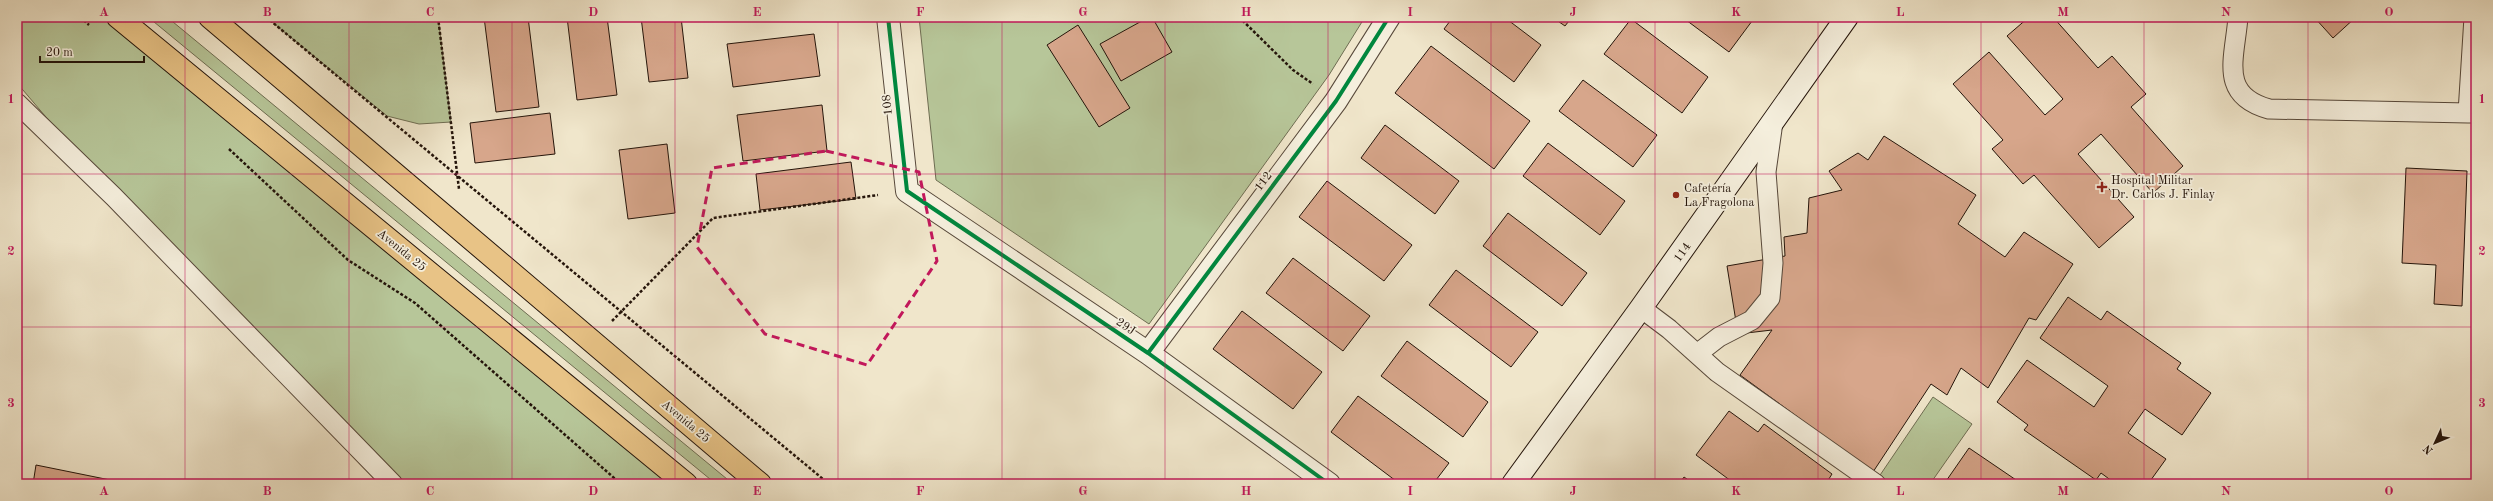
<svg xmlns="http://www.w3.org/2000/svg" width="2493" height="501" font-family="'Old Standard TT',serif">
<rect width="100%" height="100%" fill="#f0e6cb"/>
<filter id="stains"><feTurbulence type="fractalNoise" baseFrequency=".005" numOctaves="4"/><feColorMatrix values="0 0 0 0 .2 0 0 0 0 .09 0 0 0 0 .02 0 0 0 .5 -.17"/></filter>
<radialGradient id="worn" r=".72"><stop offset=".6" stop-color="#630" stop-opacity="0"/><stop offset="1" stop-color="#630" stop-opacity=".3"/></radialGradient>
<path fill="#b7c699" stroke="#6e6d52" d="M17 17H118L686 484H393L114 197 17 83Z
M148 17H167L733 484H716Z
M266 17H438L451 122 419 124 387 116Z
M919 17H1365L1329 75 1149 324 936 180Z
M1933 397 1972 424 1930 484H1874Z"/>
<path fill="#d7a68b" stroke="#24140a" d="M484 17H528L539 107 496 112Z
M567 17H607L617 95 577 100Z
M641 17H681L688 78 649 82Z
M1149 17H1152L1172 52 1121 81 1100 44Z
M1453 17H1504L1541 45 1514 82 1444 29Z
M1552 17H1572L1565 26Z
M1682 17H1755L1729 52Z
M2029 17H2053L2098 68 2112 56 2146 94 2131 107 2183 166 2153 193 2101 134 2078 154 2134 217 2099 248 2034 175 2023 184 1992 149 2003 140 1953 84 1989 52 2045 115 2063 99 2007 36Z
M2314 17H2356L2333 38Z
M1631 19 1708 77 1682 113 1604 54Z
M1078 25 1130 108 1099 127 1047 45Z
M814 34 820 76 733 87 727 44Z
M1431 46 1530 121 1494 169 1395 93Z
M1583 80 1657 135 1633 167 1559 111Z
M822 105 827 151 743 161 737 115Z
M550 113 555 154 475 163 470 123Z
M1385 125 1459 181 1435 214 1361 158Z
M1884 136 1976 195 1958 224 2005 257 2024 232 2073 264 2036 320 2029 318 1988 388 1961 368 1947 395 1931 384 1873 472 1740 375 1772 330 1738 334 1727 266 1785 256 1784 237 1807 233 1809 198 1842 190 1829 171 1858 153 1868 160Z
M1548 143 1625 201 1600 235 1523 176Z
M667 144 675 213 628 219 619 150Z
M851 162 856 199 760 210 756 174Z
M2406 168 2467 171 2462 306 2434 304 2436 265 2402 263Z
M1327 181 1412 245 1384 281 1299 217Z
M1508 213 1587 273 1562 306 1483 246Z
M1293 258 1370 316 1343 351 1266 293Z
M1456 270 1538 332 1511 367 1429 305Z
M2068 297 2101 320 2107 311 2181 363 2177 369 2211 393 2182 435 2145 409 2128 433 2166 459 2148 484H2116L2101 473 2096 480 2024 430 2028 425 1997 402 2027 360 2094 407 2108 386 2040 338Z
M1242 311 1322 372 1293 409 1213 349Z
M1407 341 1488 402 1463 437 1381 376Z
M1358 396 1449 463 1433 484H1400L1331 432Z
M1729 411 1758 432 1764 424 1832 474 1827 482 1829 484H1728L1731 481 1696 455Z
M1969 448 2022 484H1944Z
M36 465 125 483V484H33Z
M1684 477 1694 484H1679Z"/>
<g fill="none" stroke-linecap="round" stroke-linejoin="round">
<defs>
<path id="service" d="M2238 17C2235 58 2218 95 2269 109L2468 113
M2474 17 2468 113H2476
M17 103 114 197 393 484
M1641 308 1669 329 1717 372 1876 484
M1697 354 1719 337 1752 320 1770 298 1773 263 1766 172 1773 122"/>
<path id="minor" d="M888 17 907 191 1148 353 1329 484
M1148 353 1336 101 1389 17"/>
<path id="secondary" d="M1513 484 1641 308 1847 17"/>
<path id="primary" d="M118 17 686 484
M210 17 760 484"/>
</defs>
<use href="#service" stroke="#57483a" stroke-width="21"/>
<use href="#minor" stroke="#57483a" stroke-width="24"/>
<use href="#secondary" stroke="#24140a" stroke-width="24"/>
<use href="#primary" stroke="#24140a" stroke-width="24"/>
<path stroke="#24140a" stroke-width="2.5" stroke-dasharray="3 2" stroke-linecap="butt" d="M80 17 89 25
M266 17 829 484
M438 17 459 189
M1239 17 1293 70 1313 84
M229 149 348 260 415 303 621 484
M612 321 713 218 878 195"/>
<use href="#service" stroke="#f5efdd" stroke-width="19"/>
<use href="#minor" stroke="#f5efdd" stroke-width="22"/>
<use href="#secondary" stroke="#f5efdd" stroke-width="22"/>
<use href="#primary" stroke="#e8c386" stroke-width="22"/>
<defs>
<path id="cycleway" d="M888 17 907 191 1148 353 1329 484
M1148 353 1336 101 1389 17"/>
</defs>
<use href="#cycleway" stroke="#f5efdd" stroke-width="6"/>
<use href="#cycleway" stroke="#00873e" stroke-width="4"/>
</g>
<path fill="none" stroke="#c2185b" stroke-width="3" stroke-dasharray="8 5" stroke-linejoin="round" d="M826 151 919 172 937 261 867 365 765 334 697 247 712 168Z"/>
<path fill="none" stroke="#c2185b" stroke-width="1" stroke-opacity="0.55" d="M185 17V484M349 17V484M512 17V484M675 17V484M838 17V484M1002 17V484M1165 17V484M1328 17V484M1491 17V484M1655 17V484M1818 17V484M1981 17V484M2144 17V484M2308 17V484M17 174H2476M17 327H2476"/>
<g fill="#8f2418" stroke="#f5efdd" stroke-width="1.5">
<path d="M2100 181h4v4h4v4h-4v4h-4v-4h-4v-4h4z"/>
<circle cx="1676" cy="195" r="4"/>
</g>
<g text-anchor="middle" stroke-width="3.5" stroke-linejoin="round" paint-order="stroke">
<g font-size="12" fill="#24140a" stroke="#f5efdd">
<text transform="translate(887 105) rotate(-96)" y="4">108</text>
<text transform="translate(1263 181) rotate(-53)" y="4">112</text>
<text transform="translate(402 250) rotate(39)" y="4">Avenida 25</text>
<text transform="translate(1682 252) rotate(-55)" y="4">114</text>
<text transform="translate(1126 326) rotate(34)" y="4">29J</text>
<text transform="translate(686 421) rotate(40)" y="4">Avenida 25</text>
</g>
<g font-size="12" fill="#24140a" stroke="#f5efdd" text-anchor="start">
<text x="2111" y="184">Hospital Militar<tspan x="2111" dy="14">Dr. Carlos J. Finlay</tspan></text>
<text x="1684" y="192">Cafetería<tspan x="1684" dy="14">La Fragolona</tspan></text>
</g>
</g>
<rect width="2493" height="501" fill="none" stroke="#f0e6cb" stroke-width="44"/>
<g transform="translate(2435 443) rotate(226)" stroke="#f5efdd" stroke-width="3" paint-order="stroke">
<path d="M0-3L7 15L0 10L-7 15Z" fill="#24140a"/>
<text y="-6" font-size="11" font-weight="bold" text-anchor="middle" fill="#24140a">N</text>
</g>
<path d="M40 56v6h104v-6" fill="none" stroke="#24140a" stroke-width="2"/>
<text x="46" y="56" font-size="12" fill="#24140a" stroke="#f5efdd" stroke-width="3" paint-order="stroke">20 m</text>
<rect x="22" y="22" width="2449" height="457" fill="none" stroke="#c2185b" stroke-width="1.5"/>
<g font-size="13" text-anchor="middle" font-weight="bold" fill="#c2185b">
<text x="104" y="16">A</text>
<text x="267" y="16">B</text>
<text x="430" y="16">C</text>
<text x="593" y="16">D</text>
<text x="757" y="16">E</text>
<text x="920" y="16">F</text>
<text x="1083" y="16">G</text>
<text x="1246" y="16">H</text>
<text x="1410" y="16">I</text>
<text x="1573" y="16">J</text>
<text x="1736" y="16">K</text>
<text x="1900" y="16">L</text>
<text x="2063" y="16">M</text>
<text x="2226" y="16">N</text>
<text x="2389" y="16">O</text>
<text x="11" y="103">1</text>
<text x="2482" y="103">1</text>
<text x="11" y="255">2</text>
<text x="2482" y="255">2</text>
<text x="11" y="407">3</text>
<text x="2482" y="407">3</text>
<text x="104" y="495">A</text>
<text x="267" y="495">B</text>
<text x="430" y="495">C</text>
<text x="593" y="495">D</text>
<text x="757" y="495">E</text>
<text x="920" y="495">F</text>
<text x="1083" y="495">G</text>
<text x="1246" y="495">H</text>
<text x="1410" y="495">I</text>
<text x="1573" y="495">J</text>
<text x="1736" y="495">K</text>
<text x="1900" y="495">L</text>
<text x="2063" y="495">M</text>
<text x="2226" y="495">N</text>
<text x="2389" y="495">O</text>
</g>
<rect width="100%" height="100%" filter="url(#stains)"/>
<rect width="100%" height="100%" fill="url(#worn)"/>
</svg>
